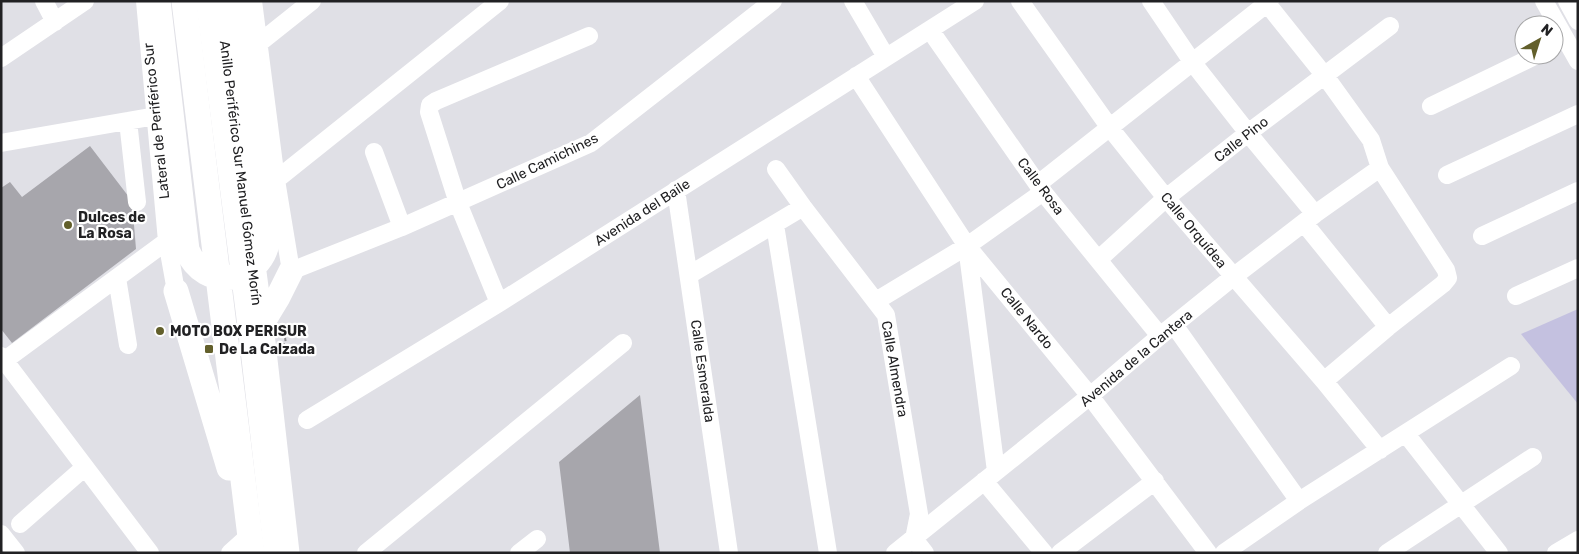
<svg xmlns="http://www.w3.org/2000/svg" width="1579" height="554" font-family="Rubik,sans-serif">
<rect width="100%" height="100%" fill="#e0e0e6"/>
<path fill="#c4c1e0" d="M1578 309V404L1521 334Z"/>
<path fill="#a7a6ac" d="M90 146 132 201 136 249 12 343 1 329V188L10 182 22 197Z
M640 395 660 553H570L559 462Z"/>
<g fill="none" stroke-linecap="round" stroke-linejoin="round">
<path stroke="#8b8b8f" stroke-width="2" stroke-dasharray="4 4" stroke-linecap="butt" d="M281 344H286L283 324"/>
<path stroke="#fff" stroke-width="18" d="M44 1 55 22
M145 1 167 241 176 291
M205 1 249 345 273 553
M253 1 276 180 291 271 402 227 591 143 773 1
M853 1 886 57
M1020 1 1110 128 1166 198 1324 381 1380 450
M1151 1 1193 63 1248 133 1315 214
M1265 1 1325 76 1371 140 1380 168 1446 270 1448 278 1443 284 1388 327 1324 381
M1544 1 1578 61
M1567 1 1578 21
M930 30 1043 192 1160 336
M258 44 312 1
M1 58 85 1
M856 76 967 246 1090 396 1208 553
M1431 106 1537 55
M128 121 137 202
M1 143 156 116
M374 152 402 227
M776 169 803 207 886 315 919 514 914 539 925 553
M1447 175 1578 114
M276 180 500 1
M1038 184 1270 1
M676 190 729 553
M1304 223 1388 327
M775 225 828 553
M1482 236 1578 191
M967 246 996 471
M1099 259 1166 198 1248 133 1390 26
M689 275 803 207
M117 278 128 345
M1516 296 1578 268
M876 301 967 246 1043 192
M499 303 458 203 429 112 430 105 436 101 589 36
M1174 325 1299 501
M1 356 150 553
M1 363 167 241
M307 420 499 303 975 1
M1406 434 1499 553
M984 481 1044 553
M20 524 85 467
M1 534 16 553
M230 553 250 535
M366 553 623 343
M519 553 537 539
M895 553 1090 396 1160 336 1233 277 1315 214 1380 168
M1060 553 1155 481
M1224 553 1299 501 1511 366
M1387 553 1533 457
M1556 553 1578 540"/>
<path stroke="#fff" stroke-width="25" d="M158 1 187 250C204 292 260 284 268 240L237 1
M184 1 252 553
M218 1 261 325 287 553
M176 291 229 468
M261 325 278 297 291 271"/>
</g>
<g fill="#625f2b" stroke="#fff" stroke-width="2">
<circle cx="68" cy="225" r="5"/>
<circle cx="160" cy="331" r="5"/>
<rect x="204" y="344" width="10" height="10" rx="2.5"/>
</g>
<g text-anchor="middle" stroke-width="4.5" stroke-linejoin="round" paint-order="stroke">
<g font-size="14" fill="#212123" stroke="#fff">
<text transform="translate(156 121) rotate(-96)" y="5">Lateral de Periférico Sur</text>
<text transform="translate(1241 139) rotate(-38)" y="5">Calle Pino</text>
<text transform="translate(547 161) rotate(-26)" y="5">Calle Camichines</text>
<text transform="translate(241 173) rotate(83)" y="5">Anillo Periférico Sur Manuel Gómez Morín</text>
<text transform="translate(1041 186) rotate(53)" y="5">Calle Rosa</text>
<text transform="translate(642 212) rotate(-33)" y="5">Avenida del Baile</text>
<text transform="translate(1194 230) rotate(50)" y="5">Calle Orquídea</text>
<text transform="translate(1027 318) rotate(51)" y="5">Calle Nardo</text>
<text transform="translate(1136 358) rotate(-40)" y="5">Avenida de la Cantera</text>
<text transform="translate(895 369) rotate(80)" y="5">Calle Almendra</text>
<text transform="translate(703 371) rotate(82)" y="5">Calle Esmeralda</text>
</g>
<g font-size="14" font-weight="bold" fill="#212123" stroke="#fff" text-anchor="start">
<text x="78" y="222">Dulces de<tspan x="78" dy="16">La Rosa</tspan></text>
<text x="170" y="336">MOTO BOX PERISUR</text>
<text x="219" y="354">De La Calzada</text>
</g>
</g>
<rect width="1579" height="554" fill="none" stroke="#212123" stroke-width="5"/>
<g transform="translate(1539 40) rotate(39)"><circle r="24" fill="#ffffff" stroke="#a6a6a7"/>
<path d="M0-4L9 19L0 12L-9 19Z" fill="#625f2b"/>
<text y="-8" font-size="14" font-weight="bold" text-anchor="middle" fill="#212123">N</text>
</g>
</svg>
